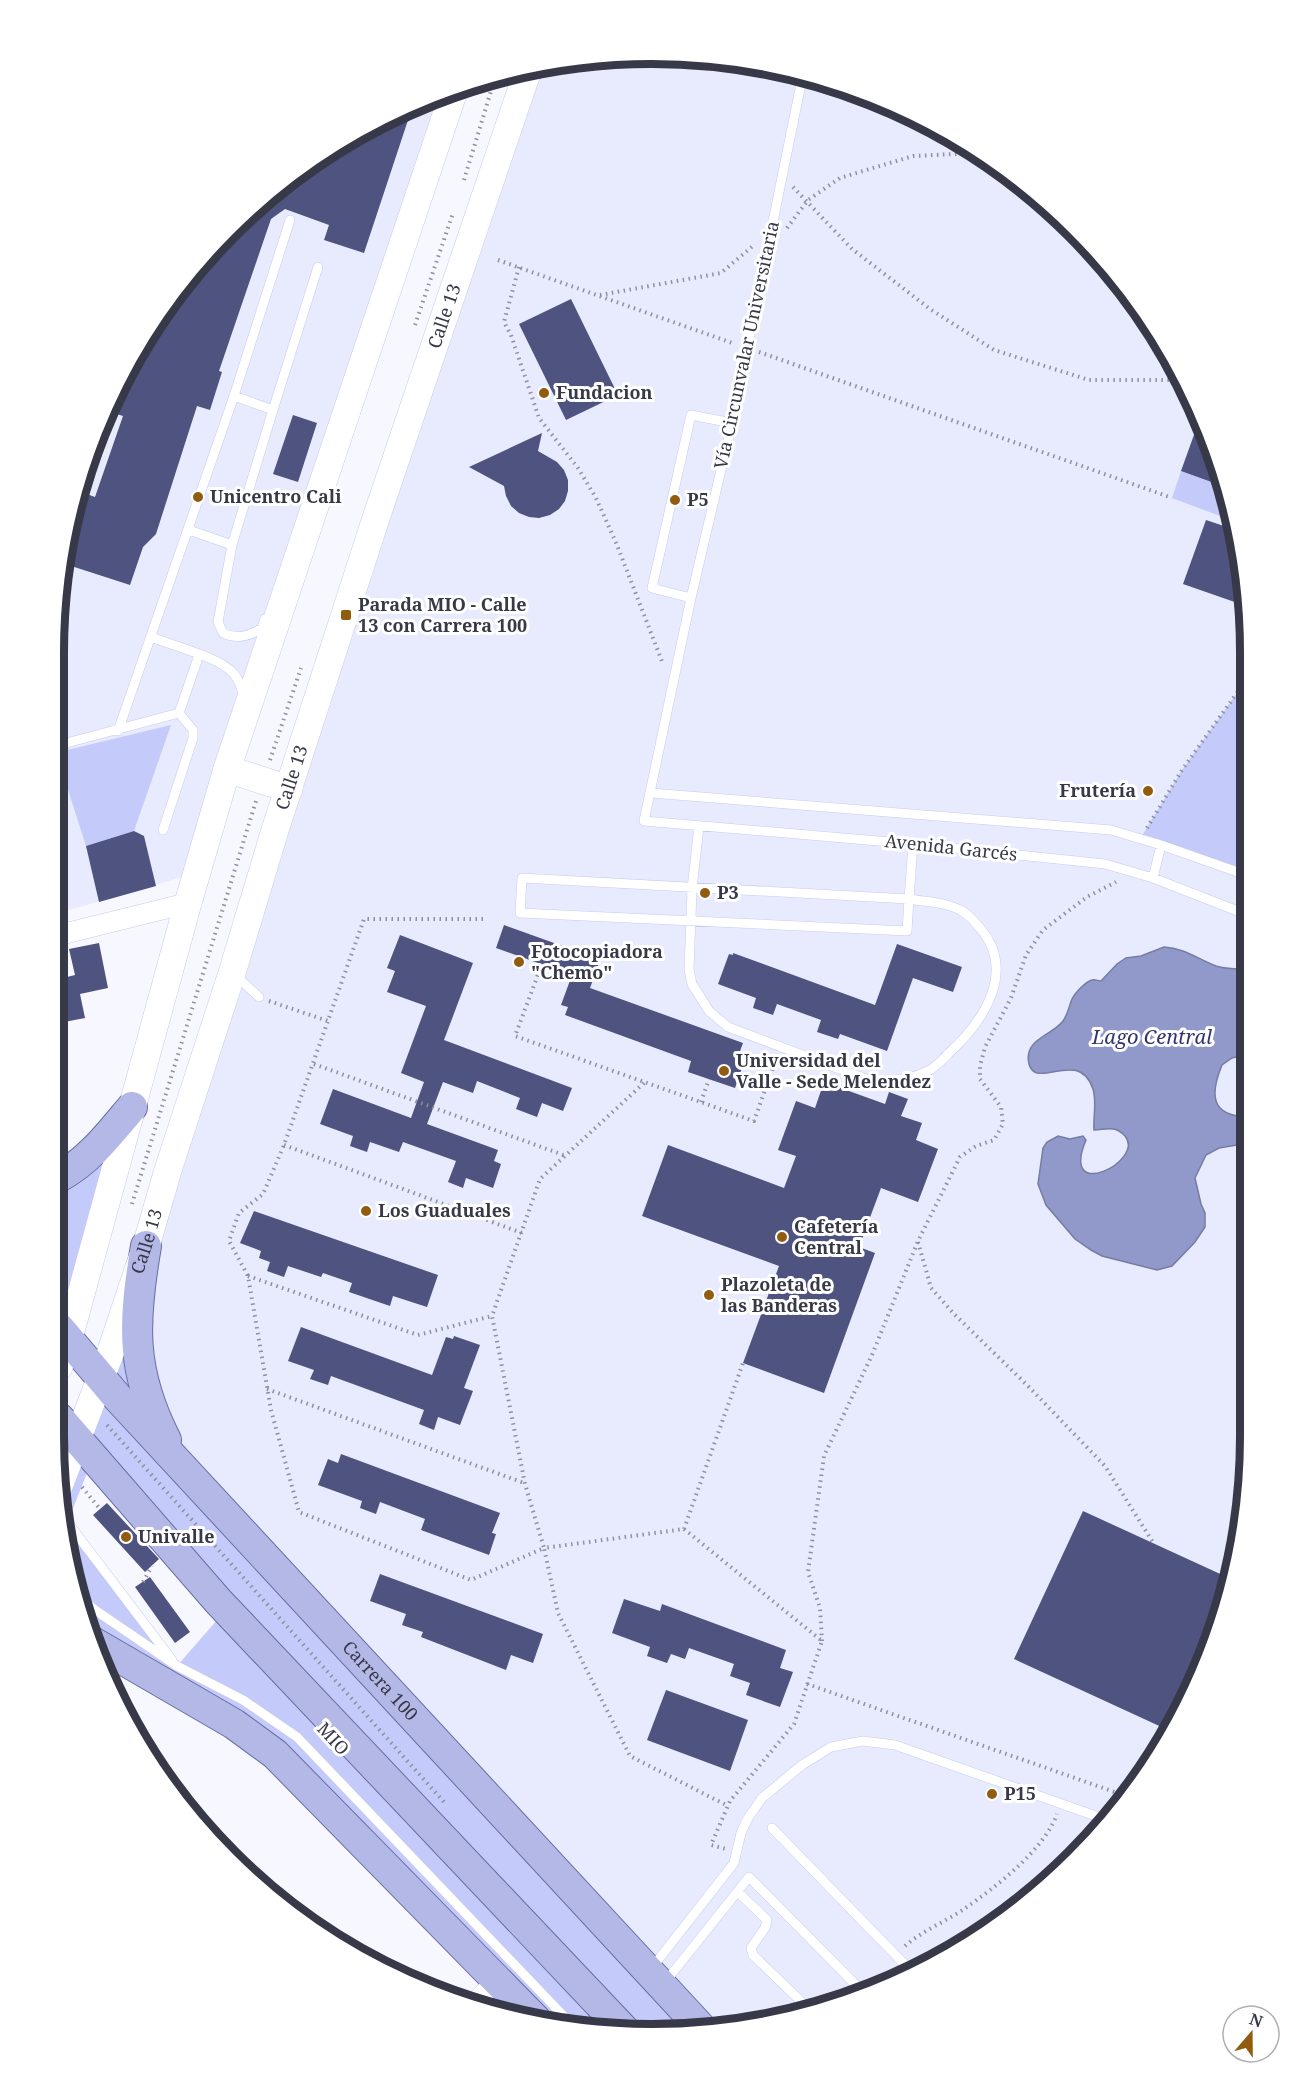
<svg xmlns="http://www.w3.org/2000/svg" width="1305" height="2088" font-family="'Noto Serif',serif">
<rect width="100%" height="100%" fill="#f6f7ff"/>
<path fill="#e8ebfd" d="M691 55 807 74 917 116 1017 177 1103 258 1171 354 1219 460 1250 613 1246 1513 1206 1664 1128 1800 1017 1911 918 1972 845 2002 731 2029 704 2031 174 1455 139 1287 528 70 574 59Z
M455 88 196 873 59 913V575L99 424 177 288 258 203 353 134Z"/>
<path fill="#c4caf9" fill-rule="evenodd" d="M1181 471 1221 486 1223 481 1231 520 1172 498Z
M1249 676V876L1140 839 1182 770Z
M171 725 134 831 86 846 62 771H59V752Z
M132 1107 59 1367V1177Z
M146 1246 153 1414 704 2031C645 2034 593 2033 536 2020L275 1754 86 1628 59 1514V1486ZM87 1473 218 1619 177 1666 68 1521Z"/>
<path fill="#9198ca" stroke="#767ca3" stroke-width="1.5" d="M1164 947C1184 948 1198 959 1216 966 1227 970 1238 967 1248 972V1054L1232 1058 1222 1065C1210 1094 1210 1116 1248 1117L1247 1146 1237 1145 1219 1148 1206 1155 1195 1178 1201 1204 1205 1213V1227L1195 1242 1172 1266 1157 1270 1102 1256 1091 1250 1075 1239 1046 1205 1038 1184 1043 1148 1047 1142 1058 1136 1070 1139 1083 1136 1086 1140C1059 1204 1146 1161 1125 1136 1122 1133 1117 1129 1113 1129 1107 1128 1101 1130 1094 1130 1093 1116 1097 1102 1093 1089 1079 1047 1036 1091 1029 1064 1023 1039 1052 1036 1063 1021 1068 1014 1069 1006 1072 999 1075 993 1085 982 1092 980 1095 979 1098 981 1101 981L1117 964 1126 958 1141 956Z"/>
<path fill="#4e5380" d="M412 108 364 253 324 240 329 225 285 209 271 219 219 371 222 372 210 410 197 406 156 534 143 547 130 585 62 563 81 492 95 497 123 416 107 411 117 394 126 397 142 351 177 288 258 203 353 134Z
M571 299 618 395 566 420 519 324Z
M293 415 317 423 298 482 273 474Z
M1200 418 1219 460 1225 487 1181 471Z
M542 433 538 451 557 462 564 470 568 480V491L565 501 559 509 550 515 539 518 529 517 519 513 511 506 506 496 504 486 469 467Z
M1206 520 1233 529 1249 607 1183 584Z
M134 831 144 836 156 886 99 902 86 846Z
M504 925 582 953 584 948 602 955 590 988 743 1043 736 1062 743 1065 735 1088 688 1072 691 1061 565 1015 568 1007 561 1005 572 975 496 948Z
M400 935 473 963 444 1040 572 1088 563 1111 542 1103 537 1117 516 1109 520 1098 477 1081 473 1093 443 1082 427 1124 498 1150 494 1161 501 1164 493 1188 466 1178 463 1188 448 1182 456 1161 403 1142 399 1152 370 1142 367 1152 350 1146 353 1136 320 1124 333 1089 411 1118 424 1082 401 1073 426 1006 387 992 395 971 387 968Z
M99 943 108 988 80 994 85 1018 59 1023V979L75 975 69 949Z
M897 944 962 967 953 992 913 978 887 1051 840 1034 838 1039 817 1032 821 1020 777 1004 773 1015 753 1008 756 998 718 984 729 954 733 955V953L875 1005Z
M824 1082 885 1104 889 1092 908 1099 901 1116 922 1123 916 1140 938 1149 918 1202 881 1188 859 1247 875 1253 824 1393 743 1363 779 1266 642 1216 668 1145 784 1188 796 1156 778 1150 796 1101 815 1108Z
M254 1211 438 1275 427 1307 393 1296 390 1306 349 1292 352 1283 323 1273 321 1277 288 1266 284 1277 267 1271 270 1262 259 1258 261 1251 240 1243Z
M301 1327 432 1375 446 1337 453 1339 454 1336 480 1345 464 1388 473 1391 460 1425 438 1417 434 1430 419 1424 424 1410 331 1376 328 1385 310 1379 314 1370 288 1361Z
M341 1454 500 1513 492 1533 496 1534 489 1555 421 1530 425 1519 380 1502 376 1514 360 1508 362 1501 318 1485 328 1459 338 1463Z
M107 1503 159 1559 145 1572 93 1515Z
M1083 1511 1229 1578 1206 1664 1168 1730 1014 1659Z
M380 1574 543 1634 533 1663 511 1655 506 1670 421 1637 423 1632 402 1625 406 1614 370 1601Z
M150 1577 190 1632 175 1643 135 1587Z
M624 1599 660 1611 662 1604 786 1650 780 1668 793 1672 780 1707 746 1695 750 1683 730 1676 734 1664 689 1648 685 1659 671 1654 667 1663 647 1656 650 1647 612 1633Z
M666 1690 748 1720 730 1771 647 1740Z"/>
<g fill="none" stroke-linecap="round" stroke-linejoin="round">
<defs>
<path id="lane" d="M803 74 732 423 691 598 644 821 913 844 1105 864 1153 878 1248 915
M234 396 273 410 232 545 218 622 223 633C237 640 250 636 262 628L265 619
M273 410 318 267
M189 530 232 545
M691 598 652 588 691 415 732 423
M151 637C171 645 222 658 234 674 239 680 242 689 243 696
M179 713 199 655
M118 731 234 396 290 220
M59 745 179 713
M651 793 1111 830 1161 845 1249 876
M699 826 692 889 689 970 692 984 709 1011 728 1027 866 1079C888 1082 908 1081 928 1071 936 1067 943 1059 949 1053 985 1020 1017 970 979 927 974 921 969 915 962 911 947 902 926 902 909 899L913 844
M163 830 193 738V730L179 713
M59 837 63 853
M522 878 909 899 907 931 520 913Z
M1153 878 1161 845
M235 975 259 997
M59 1511 172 1660
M78 1595 95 1610 177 1666 243 1700 297 1737 576 2029
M772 1828 914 1974
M738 1892 767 1920 765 1928 751 1948 753 1955 810 2010
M651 1969 734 1863 741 1833 748 1818 762 1798 802 1765 831 1747 863 1741 895 1745 1107 1820
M666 1981 749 1877 865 1994"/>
<path id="street" d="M59 935 188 903
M472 2005 498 1980"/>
<g id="secondary">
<path d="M227 769 289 789"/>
<path d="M59 1367 69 1338 188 903 227 769 455 88"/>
<path id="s1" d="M59 1486 110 1354 146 1246 168 1170 232 973 275 830 377 515 528 70"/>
</g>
<g id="primary">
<path d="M59 1177C90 1160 110 1133 132 1107"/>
<path d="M146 1246C133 1321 130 1370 166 1440"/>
<path id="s2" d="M59 1328 118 1398 704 2031"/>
<path d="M59 1418 218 1601 626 2032"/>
<path d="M91 1641 234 1724 275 1754 536 2020"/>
</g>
</defs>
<use href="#lane" stroke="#c6cbee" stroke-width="10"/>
<use href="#street" stroke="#c6cbee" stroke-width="21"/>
<use href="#secondary" stroke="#c6cbee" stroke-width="28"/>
<use href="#primary" stroke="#686da4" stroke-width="32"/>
<path stroke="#8e909c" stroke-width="4" stroke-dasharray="1.5 4.5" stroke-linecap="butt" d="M464 180 495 78
M793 187 852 249 930 309 994 350 1089 380H1183
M787 228 808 200 840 178 913 156 978 153
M498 260 735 344
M519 267 504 322 511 335 539 418 578 468 596 498 617 545 663 664
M600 295 721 273 754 245
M415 325 453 213
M759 352 1172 498
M270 760 301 668
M1147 828 1182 770 1249 676
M483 919H364L284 1145 263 1194 239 1213 229 1241 248 1276 271 1410 299 1512 471 1580 544 1548 558 1613 630 1756 728 1806
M542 964 515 1036 754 1121 776 1059
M269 1001 328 1021
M314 1064 566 1156
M644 1083 540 1179 492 1316 525 1484 544 1548 684 1529 822 1641 794 1724 730 1801 711 1845 726 1849
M701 1102 709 1079
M284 1145 522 1233
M132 1204 256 801
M918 1242 931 1288 953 1313 1027 1385 1105 1466 1154 1544
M248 1276 418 1335 492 1316
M267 1389 524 1483
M107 1425 444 1802
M82 1487 100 1509
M684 1529 743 1363
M143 1582 152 1566
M822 1641 820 1608 808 1572 824 1456 872 1355 918 1241 960 1157 976 1146 994 1140 1003 1124 1001 1107 980 1079V1066L985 1047 1011 998 1026 955 1043 930 1087 897 1116 882
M807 1684 1129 1797
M905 1946C922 1931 945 1922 964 1909 996 1887 1044 1850 1057 1814
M649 2023 659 2034"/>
<use href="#lane" stroke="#fff" stroke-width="9"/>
<use href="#street" stroke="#fff" stroke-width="20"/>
<use href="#secondary" stroke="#fff" stroke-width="27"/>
<use href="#primary" stroke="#b4b8e6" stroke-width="30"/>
</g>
<g fill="#915c10" stroke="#fff" stroke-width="2">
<circle cx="544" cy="393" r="6"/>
<circle cx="198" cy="497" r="6"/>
<circle cx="675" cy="500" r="6"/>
<rect x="340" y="609" width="12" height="12" rx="3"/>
<circle cx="1148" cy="791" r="6"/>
<circle cx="705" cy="893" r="6"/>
<circle cx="519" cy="962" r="6"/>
<circle cx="724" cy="1071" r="6"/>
<circle cx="366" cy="1211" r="6"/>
<circle cx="782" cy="1237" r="6"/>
<circle cx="709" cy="1295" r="6"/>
<circle cx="126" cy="1537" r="6"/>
<circle cx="992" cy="1794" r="6"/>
</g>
<g text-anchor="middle" stroke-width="6" stroke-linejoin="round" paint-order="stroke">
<g font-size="18" fill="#373948" stroke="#fff">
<text dy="6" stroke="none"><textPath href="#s1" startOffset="1232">Calle 13</textPath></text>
<text transform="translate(747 345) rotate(-78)" y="6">Vía Circunvalar Universitaria</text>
<text dy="6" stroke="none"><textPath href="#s1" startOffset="746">Calle 13</textPath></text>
<text transform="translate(951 848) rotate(6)" y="6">Avenida Garcés</text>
<text dy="6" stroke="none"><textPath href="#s1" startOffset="260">Calle 13</textPath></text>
<text dy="6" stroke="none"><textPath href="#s2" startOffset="477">Carrera 100</textPath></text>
<text transform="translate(333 1739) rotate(47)" y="6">MIO</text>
</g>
<g font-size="18" font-weight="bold" fill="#373948" stroke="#fff" text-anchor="start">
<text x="556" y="399">Fundacion</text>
<text x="210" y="503">Unicentro Cali</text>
<text x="687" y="506">P5</text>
<text x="358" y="611">Parada MIO - Calle<tspan x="358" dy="21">13 con Carrera 100</tspan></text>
<text x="1136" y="797" text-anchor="end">Frutería</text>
<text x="717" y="899">P3</text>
<text x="531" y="958">Fotocopiadora<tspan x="531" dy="21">"Chemo"</tspan></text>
<text x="736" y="1067">Universidad del<tspan x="736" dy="21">Valle - Sede Melendez</tspan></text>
<text x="378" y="1217">Los Guaduales</text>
<text x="794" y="1233">Cafetería<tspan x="794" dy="21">Central</tspan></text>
<text x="721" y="1291">Plazoleta de<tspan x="721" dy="21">las Banderas</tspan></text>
<text x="138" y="1543">Univalle</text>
<text x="1004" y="1800">P15</text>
</g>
<g font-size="20" font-style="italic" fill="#323371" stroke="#fff">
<text x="1152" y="1044">Lago Central</text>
</g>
</g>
<path d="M0 0H1305V2088H0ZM652 64H652A588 588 0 0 1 1240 652V1436A588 588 0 0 1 652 2024H652A588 588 0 0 1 64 1436V652A588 588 0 0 1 652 64Z" fill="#fff" fill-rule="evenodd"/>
<path fill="none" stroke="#373948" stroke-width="8" d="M652 64H652A588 588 0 0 1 1240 652V1436A588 588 0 0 1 652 2024H652A588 588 0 0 1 64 1436V652A588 588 0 0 1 652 64Z"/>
<g transform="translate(1251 2034) rotate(20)"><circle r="28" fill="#ffffff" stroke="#afb0b6" stroke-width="1.5"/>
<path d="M0-4.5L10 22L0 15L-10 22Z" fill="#915c10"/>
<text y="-9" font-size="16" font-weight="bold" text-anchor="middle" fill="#373948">N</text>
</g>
</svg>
